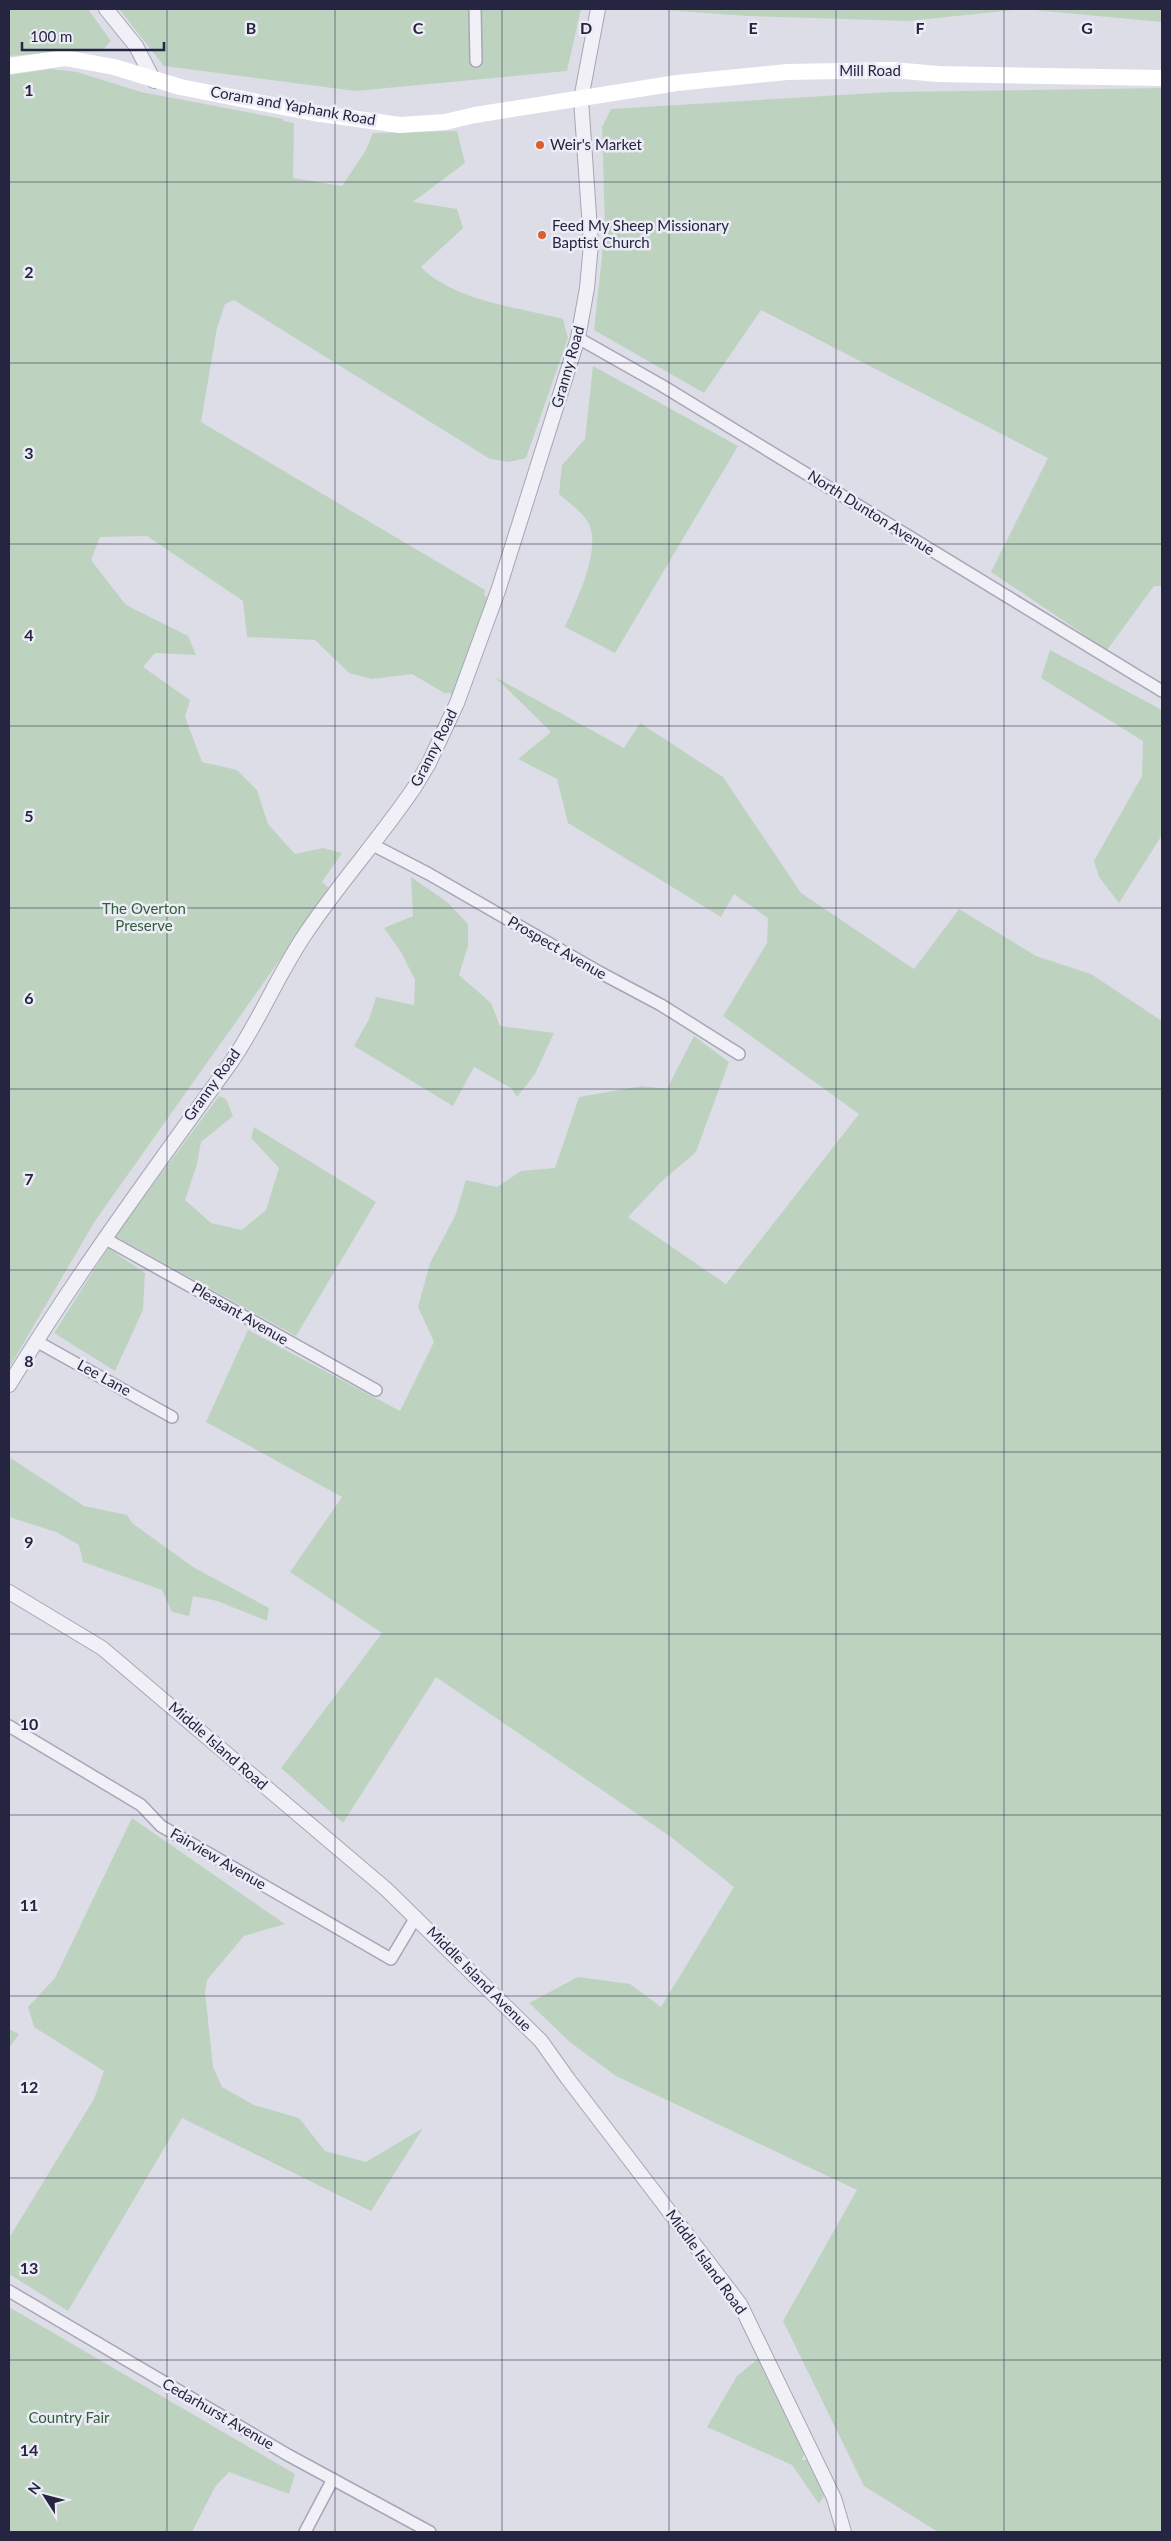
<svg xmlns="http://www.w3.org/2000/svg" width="1171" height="2541" font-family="Lato,sans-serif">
<rect width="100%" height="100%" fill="#dddde8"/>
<path fill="#bdd3c0" d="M9 9H88L111 41 102 51H76L9 56Z
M119 9H581L567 71 355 91 164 66Z
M650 9H1162V22L1022 9 909 21 748 16Z
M51 69 77 72 141 92 283 119V121L294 123 293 178 342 186 366 150 373 133 457 131 465 163 413 202 457 209 463 228 421 267C452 300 520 308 563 319L568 338 526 458 509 462 490 459 234 300 225 304 217 328 201 422 485 590 484 595 488 598 452 695 448 692 446 694 412 674 372 679 349 673 315 640 247 637 243 601 147 536 100 537 91 560 126 605 188 636 196 655 155 653 143 667 190 700 185 717 202 762 237 770 257 790 268 824 295 854 323 848 342 853 322 882 330 889 95 1221 9 1368V75Z
M1162 88V586H1154L1107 650 991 572 1048 458 761 310 704 393 594 330 605 228 602 127 611 109 891 92Z
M593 366 738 446 615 653 565 627C576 601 606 542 585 518 578 509 568 502 559 494L562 465 585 439Z
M1050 650 1162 710V835L1119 903 1099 877 1094 861 1142 776 1143 741 1041 678Z
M495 677 624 748 640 723 723 777 801 893 914 969 959 909 1036 956 1091 974 1162 1021V2532H938L864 2486 783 2321 857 2190 616 2076 571 2043 529 2003 578 1977 630 1984 661 2007 734 1887 671 1837 436 1677 343 1823 281 1768 382 1633 290 1572 342 1497 206 1422 248 1330 400 1411 434 1342 418 1307 430 1263 455 1216 466 1180 497 1187 521 1171 555 1168 579 1097 642 1086 667 1089 694 1036 729 1062 696 1152 662 1181 628 1217 726 1284 859 1114 723 1016 767 943 768 918 734 894 721 917 568 823 557 779 518 759 551 732Z
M411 877 447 902 468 924V946L459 975 491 1003 500 1026 554 1033 535 1074 517 1097 511 1088 474 1067 453 1106 354 1046 369 1019 376 997 414 1005 415 980 401 952 384 928 413 916Z
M219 1096 226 1099 233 1116 201 1142 197 1164 185 1200 211 1223 242 1230 266 1210 279 1168 251 1138 254 1127 376 1202 296 1336 115 1236Z
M108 1248 145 1273 143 1310 115 1371 54 1333Z
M9 1457 84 1506 127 1515 132 1523 193 1567 269 1608 267 1621 217 1601 193 1596 189 1616 172 1612 162 1590 83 1562 79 1545 56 1532 9 1517Z
M132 1818 285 1924 244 1936 207 1980 205 1992 213 2067 222 2087 254 2105 299 2118 325 2151 366 2162 423 2128 371 2211 182 2118 68 2311 9 2274V2238L94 2099 104 2071 34 2027 28 2007 55 1978Z
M9 2029 19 2034 9 2048Z
M9 2307 295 2474 289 2494 229 2472 215 2487 192 2532H9Z
M759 2358 805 2450 802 2460H810L824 2496 819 2504 792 2465 707 2427 737 2376Z"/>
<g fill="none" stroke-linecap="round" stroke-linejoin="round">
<defs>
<path id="minor" d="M475 9 476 61
M578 338 661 385 1162 691
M373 845 429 874 599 972 661 1005 739 1054
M104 1238 376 1390
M36 1341 172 1417
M9 1726 141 1805 161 1826 391 1959 416 1917
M9 2291 288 2455 430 2532
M305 2532 333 2479"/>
<path id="tertiary" d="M106 9 136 46 154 81
M9 1385C77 1273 155 1168 232 1061 260 1020 278 974 306 933 340 882 382 836 416 785L428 765 457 703 498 591 578 338 587 288 591 244 581 99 598 9
M9 1592 102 1648 386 1889 541 2041 568 2079 740 2304 834 2498 844 2532"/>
</defs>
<use href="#minor" stroke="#a6a6b6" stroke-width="14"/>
<use href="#tertiary" stroke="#a6a6b6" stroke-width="16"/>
<use href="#minor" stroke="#f0f0f6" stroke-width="11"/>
<use href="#tertiary" stroke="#f0f0f6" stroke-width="14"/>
<path stroke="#fff" stroke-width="16" d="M9 66 65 58 114 67 180 87 314 113 400 125 445 122 475 115 677 83 787 72 893 70 938 74 1162 78"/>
</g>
<path fill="none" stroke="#252441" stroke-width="1" stroke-opacity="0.55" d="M167 9V2532M335 9V2532M502 9V2532M669 9V2532M836 9V2532M1004 9V2532M9 182H1162M9 363H1162M9 544H1162M9 726H1162M9 908H1162M9 1089H1162M9 1270H1162M9 1452H1162M9 1634H1162M9 1815H1162M9 1996H1162M9 2178H1162M9 2360H1162"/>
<g fill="#dd5c32" stroke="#ececf6" stroke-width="2">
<circle cx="540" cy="145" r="5"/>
<circle cx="542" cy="235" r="5"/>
</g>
<g text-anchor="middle" stroke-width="5" stroke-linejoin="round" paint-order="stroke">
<g font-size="15" fill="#252441" stroke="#ececf6">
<text x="870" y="76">Mill Road</text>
<text transform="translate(293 106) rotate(10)" y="5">Coram and Yaphank Road</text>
<text transform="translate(568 367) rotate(-74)" y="5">Granny Road</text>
<text transform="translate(871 513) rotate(32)" y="5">North Dunton Avenue</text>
<text transform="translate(434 748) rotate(-63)" y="5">Granny Road</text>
<text transform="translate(557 948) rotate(30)" y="5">Prospect Avenue</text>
<text transform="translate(212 1085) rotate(-54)" y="5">Granny Road</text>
<text transform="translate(240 1314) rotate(30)" y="5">Pleasant Avenue</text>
<text transform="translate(104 1378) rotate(29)" y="5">Lee Lane</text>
<text transform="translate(218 1746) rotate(41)" y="5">Middle Island Road</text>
<text transform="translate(218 1859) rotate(30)" y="5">Fairview Avenue</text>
<text transform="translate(479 1979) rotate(45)" y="5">Middle Island Avenue</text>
<text transform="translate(706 2262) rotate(54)" y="5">Middle Island Road</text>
<text transform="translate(218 2414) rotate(30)" y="5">Cedarhurst Avenue</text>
</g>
<g font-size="15" fill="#252441" stroke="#ececf6" text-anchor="start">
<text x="550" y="150">Weir's Market</text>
<text x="552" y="231">Feed My Sheep Missionary<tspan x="552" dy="17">Baptist Church</tspan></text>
</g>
<g font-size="15" fill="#305e3a" stroke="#ececf6">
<text x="144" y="914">The Overton<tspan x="144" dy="17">Preserve</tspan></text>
<text x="69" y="2423">Country Fair</text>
</g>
</g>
<g font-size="16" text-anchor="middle" font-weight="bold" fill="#252441" stroke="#ececf6" stroke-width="5" stroke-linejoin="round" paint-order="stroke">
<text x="251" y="34">B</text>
<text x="418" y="34">C</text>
<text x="586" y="34">D</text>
<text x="753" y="34">E</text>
<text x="920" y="34">F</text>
<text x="1087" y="34">G</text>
<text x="29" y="96">1</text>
<text x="29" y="278">2</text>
<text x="29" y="459">3</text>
<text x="29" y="641">4</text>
<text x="29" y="822">5</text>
<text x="29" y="1004">6</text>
<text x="29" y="1185">7</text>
<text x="29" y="1367">8</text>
<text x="29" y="1548">9</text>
<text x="29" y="1730">10</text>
<text x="29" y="1911">11</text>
<text x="29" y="2093">12</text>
<text x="29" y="2274">13</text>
<text x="29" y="2456">14</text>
</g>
<rect width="1171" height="2541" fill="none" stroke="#252441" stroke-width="20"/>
<g transform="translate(45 2496) rotate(306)" stroke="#ececf6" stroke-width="4" paint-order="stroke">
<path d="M0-4L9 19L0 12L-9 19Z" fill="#252441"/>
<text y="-8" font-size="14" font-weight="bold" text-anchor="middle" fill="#252441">N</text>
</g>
<path d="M22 42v8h142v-8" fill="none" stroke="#252441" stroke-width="2.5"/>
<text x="30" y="42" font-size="15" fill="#252441" stroke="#ececf6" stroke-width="4" paint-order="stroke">100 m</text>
</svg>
